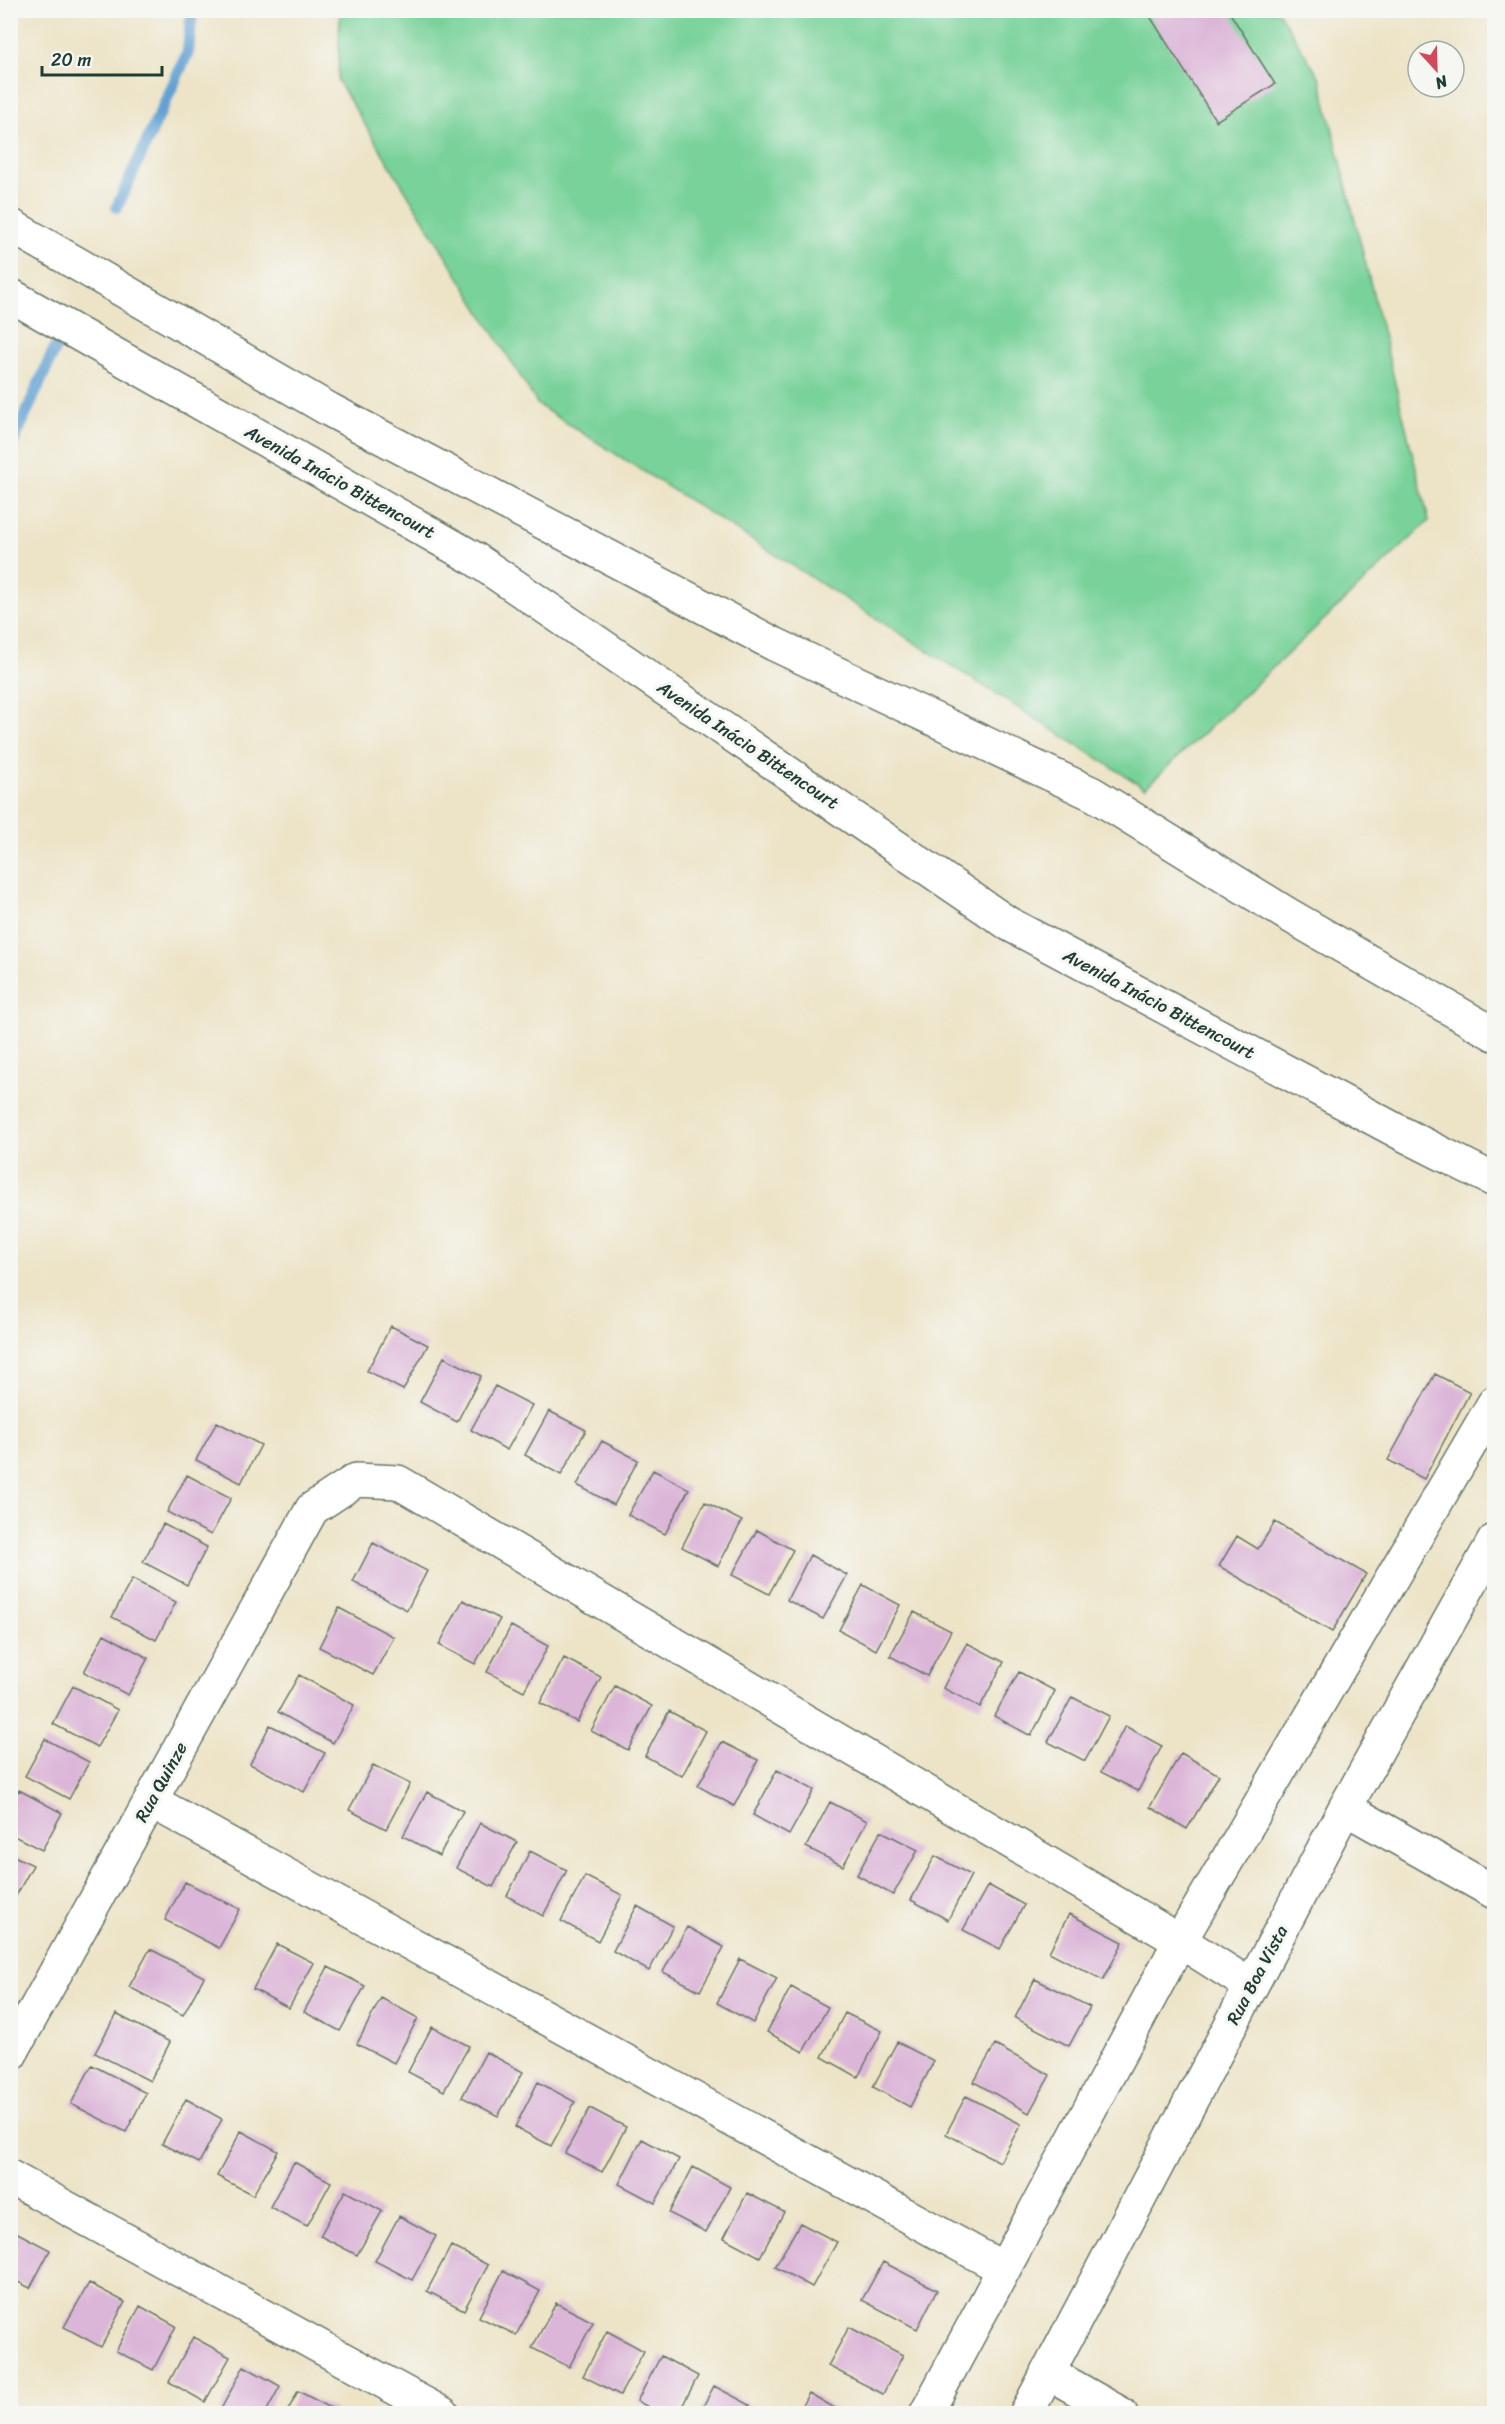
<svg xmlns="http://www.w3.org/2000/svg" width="1505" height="2424" font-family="Sriracha,sans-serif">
<rect width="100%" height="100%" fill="#f6f6f2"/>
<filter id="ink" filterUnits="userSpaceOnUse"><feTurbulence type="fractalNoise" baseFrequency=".0167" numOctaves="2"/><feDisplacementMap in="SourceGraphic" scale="12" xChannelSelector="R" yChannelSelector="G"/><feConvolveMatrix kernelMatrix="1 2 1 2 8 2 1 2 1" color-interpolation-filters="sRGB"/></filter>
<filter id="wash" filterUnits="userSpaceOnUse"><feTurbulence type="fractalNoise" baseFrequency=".008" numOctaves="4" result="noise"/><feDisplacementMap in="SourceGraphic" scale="24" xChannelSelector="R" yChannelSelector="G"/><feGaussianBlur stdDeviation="1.35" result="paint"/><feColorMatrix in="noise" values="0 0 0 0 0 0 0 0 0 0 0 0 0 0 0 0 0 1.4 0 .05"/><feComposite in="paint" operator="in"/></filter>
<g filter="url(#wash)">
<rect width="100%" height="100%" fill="#ede4c8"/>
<path fill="#78d299" stroke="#4c8866" stroke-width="1.5" d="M340 11H1278L1320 78 1429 521 1145 788 538 405 338 81Z"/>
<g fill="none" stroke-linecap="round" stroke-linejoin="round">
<path stroke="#60a0d3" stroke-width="12" d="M117 207 188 52 192 10
M10 449 55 348"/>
</g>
<g id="blocks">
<path fill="#dcb6d8" d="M1146 10H1228L1275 84 1216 121Z
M391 1326 428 1345 403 1390 367 1371Z
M444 1357 481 1376 457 1422 420 1402Z
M1435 1374 1470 1392 1424 1479 1388 1460Z
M495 1386 532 1405 507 1450 471 1430Z
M549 1411 586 1430 561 1475 525 1455Z
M217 1422 261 1445 241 1483 196 1460Z
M602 1441 638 1460 614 1505 577 1485Z
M653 1470 689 1489 665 1534 628 1515Z
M187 1475 231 1498 211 1535 167 1512Z
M705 1502 742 1521 718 1566 682 1547Z
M1275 1522 1366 1574 1332 1632 1219 1566 1237 1536 1258 1549Z
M163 1524 207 1547 187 1585 143 1562Z
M757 1530 793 1550 769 1594 732 1575Z
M373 1543 427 1571 407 1610 353 1582Z
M810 1555 847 1575 823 1619 787 1600Z
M132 1579 176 1602 156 1640 112 1617Z
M863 1585 900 1605 876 1650 839 1630Z
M463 1600 500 1619 475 1664 439 1645Z
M339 1608 394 1637 373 1675 319 1647Z
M914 1612 951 1631 927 1676 890 1656Z
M511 1626 548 1646 524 1691 487 1672Z
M104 1634 148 1658 128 1695 84 1672Z
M967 1643 1004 1662 980 1707 943 1688Z
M564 1658 601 1677 577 1722 540 1703Z
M1019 1672 1055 1691 1031 1736 994 1716Z
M299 1675 354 1705 333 1743 278 1712Z
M73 1686 118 1710 97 1747 53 1724Z
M615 1686 652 1706 628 1750 591 1731Z
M1072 1697 1109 1716 1085 1761 1048 1742Z
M669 1711 706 1731 682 1776 645 1756Z
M270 1725 325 1753 304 1792 250 1764Z
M1125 1726 1162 1746 1138 1791 1101 1772Z
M45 1739 89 1762 69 1799 25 1776Z
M722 1742 758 1760 734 1806 698 1786Z
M1181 1753 1219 1775 1187 1829 1150 1807Z
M373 1765 410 1784 386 1829 349 1810Z
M777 1770 814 1790 789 1835 753 1815Z
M19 1790 62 1813 42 1850 10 1834V1804Z
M427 1792 463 1811 439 1856 403 1836Z
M830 1802 867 1821 843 1866 806 1847Z
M480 1823 517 1842 493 1887 456 1868Z
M881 1831 918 1850 893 1895 857 1875Z
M530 1851 567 1870 543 1916 507 1896Z
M10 1854 33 1865 12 1903 10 1902Z
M935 1856 971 1875 948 1920 911 1900Z
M585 1876 622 1895 598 1941 561 1921Z
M185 1882 240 1909 219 1948 165 1920Z
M988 1885 1024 1905 1000 1949 963 1930Z
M637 1906 673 1926 649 1971 613 1951Z
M1069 1914 1123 1942 1103 1980 1049 1952Z
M687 1927 724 1947 700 1991 663 1972Z
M277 1944 314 1963 289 2008 253 1989Z
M150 1949 204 1977 183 2015 129 1987Z
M740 1959 777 1978 753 2023 717 2003Z
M328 1967 365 1986 340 2031 304 2012Z
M1035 1979 1090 2007 1069 2046 1015 2018Z
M791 1987 828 2007 803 2052 767 2032Z
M381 1998 418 2018 394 2063 357 2044Z
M845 2013 882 2031 858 2077 822 2057Z
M116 2014 170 2042 150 2081 95 2053Z
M432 2027 469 2046 444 2091 408 2072Z
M897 2042 934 2061 910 2107 873 2087Z
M995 2045 1050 2075 1029 2113 974 2082Z
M486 2052 523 2072 498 2116 462 2097Z
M92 2065 146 2093 126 2132 71 2104Z
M538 2082 575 2102 551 2146 515 2127Z
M966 2096 1021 2124 1000 2162 946 2134Z
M186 2099 222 2119 199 2163 162 2144Z
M590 2108 626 2127 602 2172 565 2153Z
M241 2131 278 2151 253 2195 217 2176Z
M642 2139 679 2159 655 2203 619 2184Z
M294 2162 331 2182 307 2226 270 2207Z
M693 2167 730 2187 706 2232 669 2213Z
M345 2191 382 2211 357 2255 320 2236Z
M747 2193 784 2212 760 2257 724 2238Z
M399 2216 436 2236 412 2280 375 2261Z
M800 2223 837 2242 812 2287 775 2267Z
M10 2229 50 2250 30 2288 10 2278Z
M451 2246 488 2265 464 2310 427 2291Z
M883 2262 937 2290 917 2329 862 2300Z
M503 2271 540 2291 516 2335 479 2317Z
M89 2283 125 2302 101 2347 64 2327Z
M556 2303 593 2322 569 2367 532 2348Z
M140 2306 176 2326 153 2370 116 2351Z
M849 2327 903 2355 883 2394 828 2366Z
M607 2331 644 2351 620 2395 583 2376Z
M193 2337 230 2357 205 2402 169 2382Z
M661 2356 698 2376 678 2414H661L637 2401Z
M244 2366 280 2386 265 2414H225L220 2411Z
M714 2386 750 2405 746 2414H699Z
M298 2391 335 2410 333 2414H286Z
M809 2393 845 2414H797Z"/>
</g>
</g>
<g filter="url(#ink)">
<use href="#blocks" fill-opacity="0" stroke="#677768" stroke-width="1.5"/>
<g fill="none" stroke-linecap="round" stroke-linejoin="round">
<defs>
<path id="minor" d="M10 225 330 410 774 644 1093 794 1287 914 1494 1034
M10 295 475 559 1009 924 1401 1133 1494 1180
M151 1801 1004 2269
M1345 1808 1494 1892
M10 2055 312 1509 356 1480 398 1482 1180 1941 1251 1986
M10 2177 443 2414
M1047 2372 1121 2414
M926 2414 1180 1941 1494 1403
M1026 2414 1345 1808 1494 1541"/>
</defs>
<use href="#minor" stroke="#677768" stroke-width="36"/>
<use href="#minor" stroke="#fff" stroke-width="33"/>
</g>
</g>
<g text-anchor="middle" stroke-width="6" stroke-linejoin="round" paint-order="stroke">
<g font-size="18" fill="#1f3d34" stroke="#f6f6f2">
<text transform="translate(340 482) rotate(29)" y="6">Avenida Inácio Bittencourt</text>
<text transform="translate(748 745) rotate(34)" y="6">Avenida Inácio Bittencourt</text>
<text transform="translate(1159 1004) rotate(28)" y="6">Avenida Inácio Bittencourt</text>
<text transform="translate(161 1782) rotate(-61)" y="6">Rua Quinze</text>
<text transform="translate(1257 1975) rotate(-62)" y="6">Rua Boa Vista</text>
</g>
</g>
<rect width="1505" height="2424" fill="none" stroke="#f6f6f2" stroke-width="36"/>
<g transform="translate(1436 69) rotate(158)"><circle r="28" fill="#f6f6f2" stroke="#a0aca6" stroke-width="1.5"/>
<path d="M0-4.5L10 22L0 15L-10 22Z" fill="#d1495b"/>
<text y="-9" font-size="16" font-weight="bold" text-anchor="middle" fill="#1f3d34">N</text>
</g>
<path d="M42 66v9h120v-9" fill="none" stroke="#1f3d34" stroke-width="3"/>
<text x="51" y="66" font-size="18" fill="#1f3d34" stroke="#f6f6f2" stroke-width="4.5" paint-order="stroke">20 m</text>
</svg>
